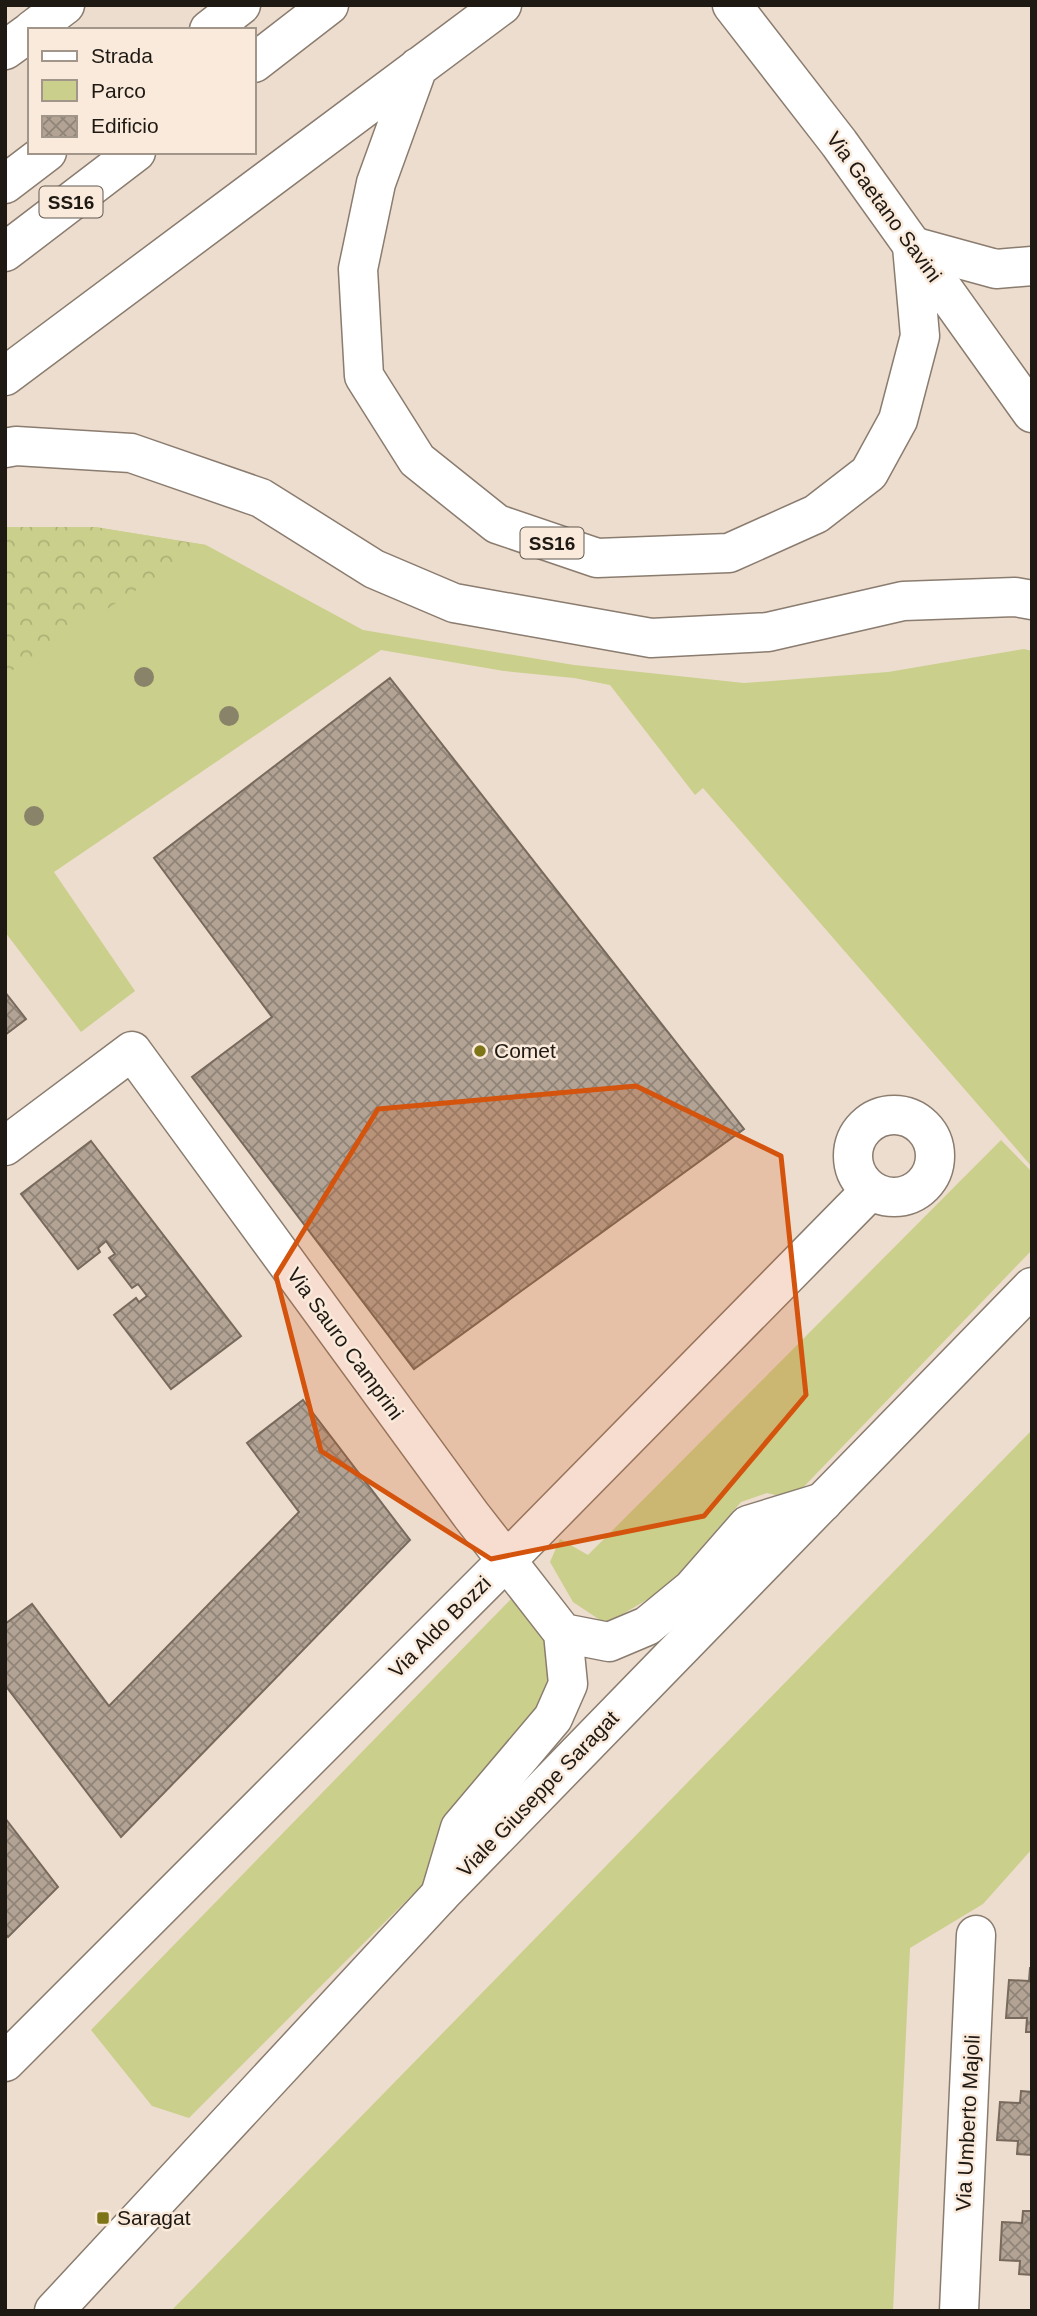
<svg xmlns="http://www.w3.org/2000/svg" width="1037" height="2316" font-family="Arial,sans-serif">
<defs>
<pattern id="forest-crowns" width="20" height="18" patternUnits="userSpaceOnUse" patternTransform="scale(1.75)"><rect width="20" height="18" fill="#cacf8b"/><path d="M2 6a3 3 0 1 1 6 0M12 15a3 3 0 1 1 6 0" fill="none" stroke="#adb177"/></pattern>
<pattern id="building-cross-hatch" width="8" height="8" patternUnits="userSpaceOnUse" patternTransform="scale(1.75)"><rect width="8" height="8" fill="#b2a395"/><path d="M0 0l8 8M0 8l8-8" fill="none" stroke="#908478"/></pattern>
</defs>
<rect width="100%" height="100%" fill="#edddce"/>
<path fill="#cacf8b" d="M5 527H95L206 545 363 630 574 665 744 683 888 672 1024 649 1032 651V1167L703 788 695 795 610 685 574 678 504 671 381 650 54 872 135 991 81 1032 5 932Z
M1001 1140 1032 1172V1250L792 1499 767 1493 741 1502 665 1589 606 1624 573 1602 550 1562 560 1539 588 1555Z
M1032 1430V1849L983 1904 910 1948 893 2311H171Z
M511 1599 552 1650 544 1699 424 1883 189 2118 152 2106 91 2030Z"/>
<path fill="url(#forest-crowns)" d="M5 527H95L206 545 5 675Z"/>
<path fill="url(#building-cross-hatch)" stroke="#77695c" stroke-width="2" d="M390 678 744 1129 414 1369 192 1077 272 1017 154 858Z
M5 992 26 1019 5 1035Z
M91 1141 241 1336 171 1389 114 1315 136 1298 139 1302 147 1296 138 1284 132 1288 109 1258 115 1254 106 1241 98 1248 100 1252 78 1269 21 1194Z
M303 1400 410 1540 121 1837 5 1685V1624L32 1604 109 1706 299 1512 247 1443Z
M5 1818 58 1887 8 1937 5 1933Z
M1030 1968H1032V2032H1026L1027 2018H1006L1009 1980 1029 1981Z
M1021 2091 1032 2092V2155L1017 2154 1018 2141 997 2140 1000 2102 1020 2103Z
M1023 2211H1032V2275L1019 2274 1020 2261 1000 2260 1002 2222 1022 2223Z"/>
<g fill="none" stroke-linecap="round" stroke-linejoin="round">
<defs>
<path id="minor" d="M853 1156a41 41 0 1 1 82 0a41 41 0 1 1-82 0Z
M5 1146 132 1051 471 1515 563 1633 568 1684 553 1718 460 1828 440 1895
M563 1633 609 1642 647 1626 692 1589 748 1525 823 1502
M5 2062 506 1561 871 1190
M959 2311 976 1935"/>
<path id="secondary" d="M732 5 839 143 1032 413
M54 2311 440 1895 1032 1287"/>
<path id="trunk" d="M32 30 65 5
M209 30 241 5
M5 50 30 32
M254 63 329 5
M418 67 376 183 358 269 364 376 417 460 497 524 597 558 729 553 816 514 869 473 898 420 920 336 912 246 996 269 1032 266
M5 184 47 152
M5 252 136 152
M5 376 502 5
M5 448 16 446 131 453 261 498 374 569 454 603 651 638 768 632 903 601 1015 597 1032 600"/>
</defs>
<use href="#minor" stroke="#8a7c6f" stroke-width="41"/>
<use href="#secondary" stroke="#8a7c6f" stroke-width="41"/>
<use href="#trunk" stroke="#8a7c6f" stroke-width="41"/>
<use href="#minor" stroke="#fff" stroke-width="38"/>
<use href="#secondary" stroke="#fff" stroke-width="38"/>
<use href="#trunk" stroke="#fff" stroke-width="38"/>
</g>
<g fill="#89836a">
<circle cx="144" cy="677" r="10"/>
<circle cx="229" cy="716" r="10"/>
<circle cx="34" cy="816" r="10"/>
</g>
<path fill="#d4530d" fill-opacity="0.2" stroke="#d4530d" stroke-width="5" stroke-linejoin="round" d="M636 1086 781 1156 806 1395 704 1516 491 1559 321 1451 276 1276 378 1109Z"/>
<g fill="#7d7518" stroke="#faeadb" stroke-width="2.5">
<circle cx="480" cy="1051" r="7"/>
<rect x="96" y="2211" width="14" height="14" rx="3.5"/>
</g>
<g text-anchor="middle" stroke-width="5" stroke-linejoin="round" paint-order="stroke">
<g fill="#faeadb" stroke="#60584f" stroke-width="2">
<rect x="39.5" y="186.5" width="63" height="31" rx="5"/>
<rect x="520.5" y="527.5" width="63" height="31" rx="5"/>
</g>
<g font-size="19" font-weight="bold" fill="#1e1913">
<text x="71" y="209">SS16</text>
<text x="552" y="550">SS16</text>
</g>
<g font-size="21" fill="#1e1913" stroke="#faeadb">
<text transform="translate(884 207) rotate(54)" y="7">Via Gaetano Savini</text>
<text transform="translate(345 1344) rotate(54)" y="7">Via Sauro Camprini</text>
<text transform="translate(440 1627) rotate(-45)" y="7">Via Aldo Bozzi</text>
<text transform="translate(538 1794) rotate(-46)" y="7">Viale Giuseppe Saragat</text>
<text transform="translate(968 2123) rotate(-87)" y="7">Via Umberto Majoli</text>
</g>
<g font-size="21" fill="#1e1913" stroke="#faeadb" text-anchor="start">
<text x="494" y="1058">Comet</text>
<text x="117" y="2225">Saragat</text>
</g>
</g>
<rect width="1037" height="2316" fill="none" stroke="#1e1913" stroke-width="14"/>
<rect x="28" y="28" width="228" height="126" fill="#faeadb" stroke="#a2968b" stroke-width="2"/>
<rect x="42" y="51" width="35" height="10" fill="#ffffff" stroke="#a2968b" stroke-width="2"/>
<text x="91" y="63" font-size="21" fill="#1e1913">Strada</text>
<rect x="42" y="80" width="35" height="21" fill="#cacf8b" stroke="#a2968b" stroke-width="2"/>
<text x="91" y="98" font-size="21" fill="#1e1913">Parco</text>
<rect x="42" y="116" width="35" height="21" fill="url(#building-cross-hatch)" stroke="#a2968b" stroke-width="2"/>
<text x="91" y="133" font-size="21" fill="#1e1913">Edificio</text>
</svg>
